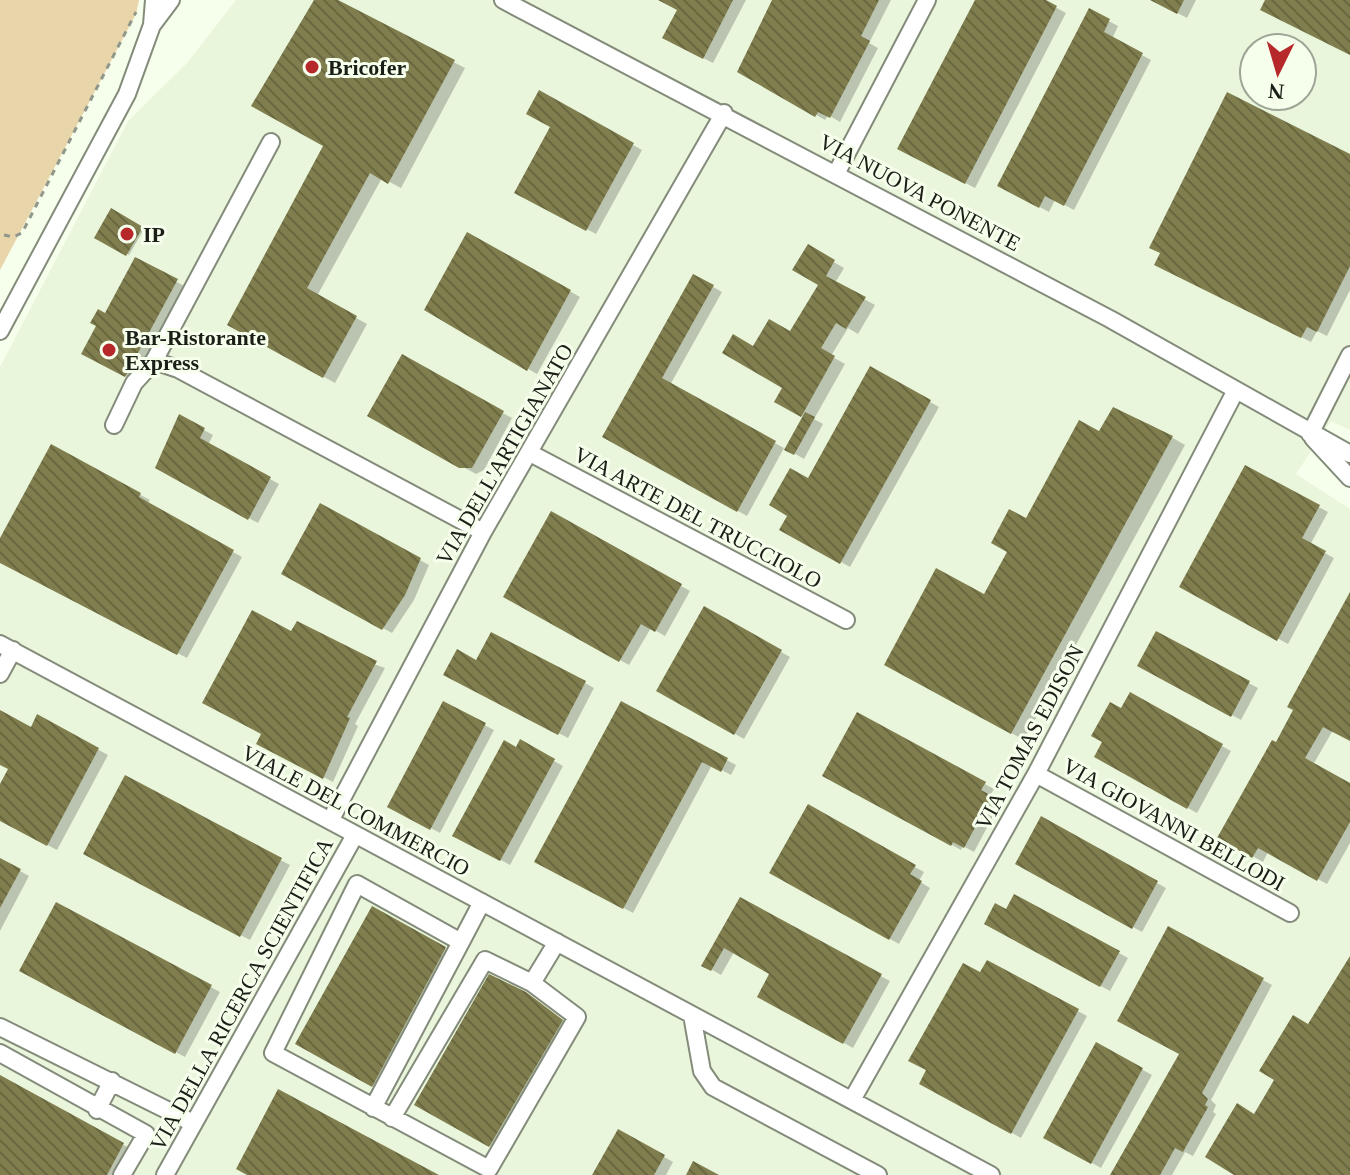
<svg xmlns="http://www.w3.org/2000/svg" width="1350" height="1175" font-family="'Times New Roman',serif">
<defs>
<pattern id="building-back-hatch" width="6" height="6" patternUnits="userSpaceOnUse" patternTransform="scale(2)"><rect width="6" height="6" fill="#807e4e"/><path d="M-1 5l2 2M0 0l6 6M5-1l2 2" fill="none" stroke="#686740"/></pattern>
</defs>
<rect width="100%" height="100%" fill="#f6ffec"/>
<path fill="#eaf6dc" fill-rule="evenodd" d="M236 0H1350V430L1331 421 1296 474 1350 509V1175H0V367L128 121 187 63ZM1254 48H1302V96H1254Z"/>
<path fill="#e8d5aa" d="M0 0H139L136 14 0 270Z"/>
<path fill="#0003" d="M316 0H333L465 68 401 188 382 178 317 296 367 324 335 383 229 324 325 146Z
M661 0H746L713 63 674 43 680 10Z
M774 0H891L869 43 878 48 840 122 828 115 825 120 740 71Z
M977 0H1042L1066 13 975 188 909 154Z
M1153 0H1196L1187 18Z
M1090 11 1118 26 1112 39 1151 60 1074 210 1055 200 1049 212 999 185Z
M540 93 642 150 596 234 517 192 553 127Z
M1350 156V290L1327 336 1317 331 1311 342 1166 269Z
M111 211 144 229 129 255 97 237Z
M468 234 580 297 537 374 426 310Z
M808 247 844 268 835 283 875 305 858 334 848 328 831 356 845 364 814 419 823 424 804 459 787 449 804 417 776 401 784 387 754 349 791 334 821 284Z
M136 260 188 288 137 382 84 353Z
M694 276 722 292 670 385 784 448 747 516 604 436Z
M403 357 512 418 484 470 476 474 370 416Z
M871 369 939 407 850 567 782 529Z
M180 417 213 435 208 445 279 484 258 523 157 468Z
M1147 423 1185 445 1024 740 886 665 985 596 1027 521 1100 433 1145 427Z
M52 447 150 500 147 504 242 557 187 658 0 561V542Z
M1246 468 1328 512 1310 545 1334 558 1288 644 1182 587Z
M321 506 429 565 414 600 392 633 283 574Z
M552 514 690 591 665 636 651 628 629 665 505 597Z
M1350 603V739L1333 730 1313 765 1350 785V843L1327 884 1268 852 1263 862 1220 838 1277 745Z
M705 609 790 657 744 739 659 691Z
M291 634 385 668 355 724 358 726 333 782 259 743Z
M1156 634 1258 688 1241 720 1139 665Z
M477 662 585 683 594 688 568 738 455 679Z
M1130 695 1231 751 1197 813 1097 757Z
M621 703 736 765 731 775 712 765 633 913 537 861Z
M444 704 494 730 440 833 390 806Z
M0 712 31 729 38 717 108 755 57 850 0 820V788L11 769 0 763Z
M858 715 994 789 989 797 1000 803 974 852 963 846 961 850 824 775Z
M520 742 563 766 510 865 455 835Z
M126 778 290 865 250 940 86 853Z
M808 807 924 872 919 881 930 888 899 944 772 872Z
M1042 819 1166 888 1142 932 1017 863Z
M0 860 29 876 0 931Z
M1015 896 1128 958 1110 991 986 923 1007 912Z
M741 900 890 981 853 1048 759 996 772 973 734 952 721 975 704 965Z
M57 904 220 992 185 1057 22 970Z
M373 909 454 954 382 1091 298 1043Z
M1169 929 1272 985 1211 1100 1216 1105 1213 1112 1216 1114 1193 1156 1185 1152 1172 1175H1113L1182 1054Z
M988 962 1087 1016 1021 1138 921 1083Z
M536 1000 571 1027 499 1151 417 1105Z
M1096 1044 1152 1075 1101 1168 1046 1137Z
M0 1077 133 1150 119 1175 0 1174Z
M619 1131 673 1162 666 1175H595Z"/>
<path fill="url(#building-back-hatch)" d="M314 0H338L455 60 388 184 370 173 307 288 357 316 323 378 227 325 323 146 251 106Z
M658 0H733L703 59 662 38 677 10Z
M772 0H879L861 36 870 41 830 118 818 112 815 117 737 72Z
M975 0H1046L1057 6 965 184 897 149Z
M1150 0H1184L1177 14Z
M1265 0H1350V55L1260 10Z
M1089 8 1110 19 1104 32 1143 53 1064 206 1045 196 1039 208 997 186Z
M539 90 634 143 586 231 514 193 550 127 526 114Z
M1227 92 1350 154V266L1317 332 1307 327 1301 338 1154 265 1160 253 1149 248Z
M111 208 143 227 126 256 94 238Z
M467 232 571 290 527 371 424 310Z
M808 244 835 260 826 276 866 297 846 329 836 323 821 348 835 356 801 417 774 402 782 388 722 353 733 334 753 346 769 319 790 331 818 285 792 270Z
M135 257 178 279 125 377 81 354 96 326 90 323 98 309 105 313Z
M693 274 714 285 662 378 776 441 737 512 602 437Z
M402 354 504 411 472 468H459L367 416Z
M870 366 931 400 840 564 779 530 787 516 769 505 790 468 808 478Z
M1113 407 1173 436 1011 734 884 665 936 568 984 594 1007 552 991 543 1009 509 1026 518 1079 420 1099 431Z
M805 412 815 417 794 455 784 450Z
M179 414 205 428 200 438 271 477 248 520 155 468Z
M51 444 141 493 139 497 234 550 177 655 0 563V538Z
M1245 465 1320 505 1302 538 1326 551 1277 641 1179 587Z
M320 503 421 558 405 595 382 630 281 574Z
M551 511 682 584 655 632 641 624 619 662 503 597Z
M1350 592V741L1323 727 1305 758 1350 783V822L1317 881 1258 848 1252 858 1217 838 1272 740 1276 742 1293 710 1287 707Z
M704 606 782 650 734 735 656 691Z
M252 610 291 631 297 621 377 661 347 717 350 718 323 779 256 744 261 734 202 703Z
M1156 631 1250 681 1231 717 1137 666Z
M491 632 586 681 558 735 443 675 457 649 476 660Z
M1130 692 1223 744 1187 809 1094 757 1102 742 1091 736 1110 702 1121 708Z
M443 701 486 723 430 830 387 807Z
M621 701 728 758 721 772 702 762 623 909 534 862Z
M0 710 31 727 37 714 99 748 47 846 0 821V784L8 769 0 765Z
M857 712 986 782 981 790 992 796 964 848 953 842 951 846 822 776Z
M520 739 555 759 500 861 452 836 504 740 516 747Z
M125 775 282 858 240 937 83 854Z
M808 804 916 865 910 874 922 881 889 940 769 873Z
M1041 816 1158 881 1132 929 1015 864Z
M0 858 21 869 0 908Z
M1014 894 1120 951 1100 987 984 924 995 903 1006 909Z
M740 897 882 974 843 1044 757 997 769 974 724 948 711 971 701 966Z
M56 902 212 985 175 1054 19 971Z
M372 906 446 947 372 1087 295 1044Z
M1168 926 1264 978 1202 1093 1208 1099 1205 1105 1208 1107 1183 1152 1175 1148 1160 1175H1110L1179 1054 1117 1021Z
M1350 956V1175H1234L1205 1157 1237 1103 1254 1114 1274 1080 1259 1071 1293 1015 1308 1024Z
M987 960 1079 1009 1011 1134 919 1084 926 1070 908 1061 963 963 980 972Z
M489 974 526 992 563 1020 489 1147 414 1105Z
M1096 1042 1143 1068 1091 1164 1043 1138Z
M0 1075 124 1143 107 1175H0Z
M278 1089 439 1175H247L236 1169Z
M618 1129 665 1155 654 1175H592Z
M693 1161 719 1175H686Z"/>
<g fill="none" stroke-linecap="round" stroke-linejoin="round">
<defs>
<path id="minor" d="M503 0 1110 319 1350 454
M153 24 171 0
M837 172 927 0
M0 331 127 94 152 25 154 0
M154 361 178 369 483 532
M114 425 134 383 154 361 271 142
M1310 434 1350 355
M1313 438 1350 478
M530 453 846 620
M0 644 991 1175
M0 674 13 650
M1036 774 1290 913
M330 821 483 532 724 113
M482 902 461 942 357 884 273 1053 489 1169 577 1017 532 983 557 942
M692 1015 702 1071 713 1087 878 1175
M0 1027 193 1123
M0 1053 146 1134 122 1175
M852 1100 1036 774 1236 390
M373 1108 461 942
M97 1110 112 1081
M392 1118 485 960 532 983
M165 1175 355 835"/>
</defs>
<use href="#minor" stroke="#838b7a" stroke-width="20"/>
<path stroke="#91978a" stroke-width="3" stroke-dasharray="6 6" stroke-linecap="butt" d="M4 235 13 237 22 233 136 12"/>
<use href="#minor" stroke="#fff" stroke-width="16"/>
</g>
<g fill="#b7282a" stroke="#f6ffec" stroke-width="3">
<circle cx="312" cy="67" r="8"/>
<circle cx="127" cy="234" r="8"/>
<circle cx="109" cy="350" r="8"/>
</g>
<g text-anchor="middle" stroke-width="6" stroke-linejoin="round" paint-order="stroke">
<g font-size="22" font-weight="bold" fill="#1b1e17" stroke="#f6ffec" text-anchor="start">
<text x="328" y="75">Bricofer</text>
<text x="143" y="242">IP</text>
<text x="125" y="345">Bar-Ristorante<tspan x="125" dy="25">Express</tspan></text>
</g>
<g font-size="22" fill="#1b1e17" stroke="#f6ffec">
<text transform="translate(920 192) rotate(28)" y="8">VIA NUOVA PONENTE</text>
<text transform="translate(504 454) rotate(-60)" y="8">VIA DELL'ARTIGIANATO</text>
<text transform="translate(698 517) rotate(28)" y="8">VIA ARTE DEL TRUCCIOLO</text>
<text transform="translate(1029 737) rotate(-62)" y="8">VIA TOMAS EDISON</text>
<text transform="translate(356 810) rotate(28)" y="8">VIALE DEL COMMERCIO</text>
<text transform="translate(1174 824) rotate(29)" y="8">VIA GIOVANNI BELLODI</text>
<text transform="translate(241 994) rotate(-61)" y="8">VIA DELLA RICERCA SCIENTIFICA</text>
</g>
</g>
<g transform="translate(1278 72) rotate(185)"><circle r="38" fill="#f6ffec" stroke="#9ea597" stroke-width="2"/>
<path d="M0-6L14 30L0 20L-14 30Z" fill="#b7282a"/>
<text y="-12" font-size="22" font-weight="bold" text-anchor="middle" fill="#1b1e17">N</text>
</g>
</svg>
